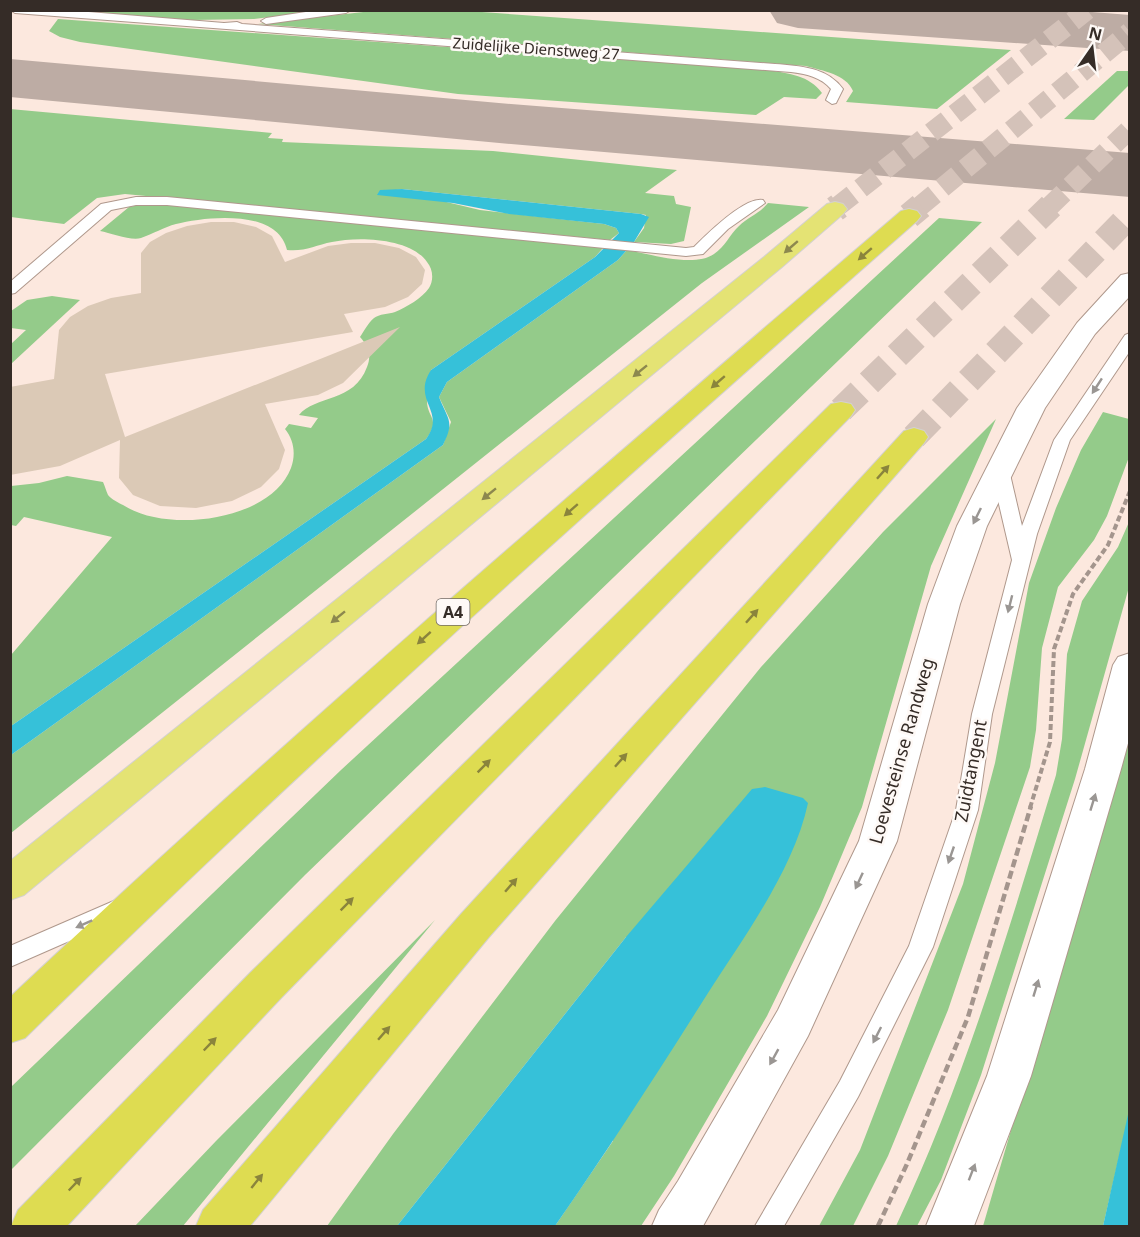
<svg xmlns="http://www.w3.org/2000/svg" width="1140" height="1237" font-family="'Noto Sans',sans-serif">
<rect width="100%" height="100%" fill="#fce8de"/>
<path fill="#94cb8a" d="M454 10 1011 50 937 109 846 102 853 91C846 74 823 71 806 66L258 24 372 11Z
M67 11 68 10 320 11 254 19 192 20Z
M58 19 769 70C789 74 809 75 822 93L816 99 784 97 756 115 458 94 80 42 60 37 49 31Z
M1117 71H1129V85L1094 120 1064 119Z
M10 109 272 133 268 138 283 139 282 142 493 151 677 170 645 193 674 196 676 204 691 207 684 241 671 244 634 242 644 228 646 215 641 214 402 189 396 190 480 210 604 224 616 228 619 233 610 240 125 194 97 198 64 224 11 217Z
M149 203 603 248 595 257 431 370C430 379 427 389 427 399 426 418 442 418 426 439L11 726V655L112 537 24 517 16 526 11 525V486L39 483 67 476 103 482C105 486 106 491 108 495 111 499 119 503 123 505 167 534 271 521 291 468 296 454 294 440 285 429L289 424 311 428 318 418 299 415C315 395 354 403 367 367 372 355 368 346 360 337 364 331 368 323 374 318 379 314 389 314 395 312 407 307 422 298 429 288 434 280 433 269 427 262 411 238 358 236 332 242 316 245 304 252 287 250 278 209 207 216 176 224 164 227 153 234 141 238 131 241 111 233 100 231L129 207Z
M768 203 809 207 702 283 11 833V755L443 445 451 422 439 397 447 382 618 260 627 250C650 254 694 268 714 254 725 247 730 234 739 226 748 217 758 215 768 203Z
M939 218 982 222 305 875 11 1170V1087L341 770Z
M52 296 80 300 11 364V344L26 330 11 328V311L27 300Z
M1103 412 1129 419V457L1107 516 1094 540 1058 587 1042 648 1036 730 1030 767 948 1010 888 1156 853 1226H819L860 1150 963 884 995 763 1029 583 1056 508 1081 450Z
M996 419 931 566 862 807 820 907 767 1016 674 1176 641 1226H555L613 1141 626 937 397 1226H327L393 1134 555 921 761 667 883 532Z
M1129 522V587L1075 779 981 1075 941 1180 917 1226H896C965 1080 1009 929 1056 775L1062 739 1067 654 1082 601 1118 547Z
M1129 726 1130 1110 1103 1226H983Z
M435 920 183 1226H135L216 1141Z"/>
<path fill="#36c1d9" d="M402 189 641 214 649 217 634 242 618 260 447 382 439 397C448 420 455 421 443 445L11 755V726L426 439C447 411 411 401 431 370L595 257 619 233 616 228 604 224 509 214 453 203 377 195 380 190Z
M765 787 803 798 808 803C794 869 744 937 708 993 658 1072 608 1150 555 1226H397L626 937 752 789Z
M1129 1110V1226H1103Z"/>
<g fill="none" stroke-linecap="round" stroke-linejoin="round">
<path fill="#bdaca4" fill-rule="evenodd" d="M769 10H1067L1130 15V51L798 28 777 23Z
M10 59 511 104 1130 153V197L511 144 10 97Z"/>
</g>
<path fill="#dbc9b6" d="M211 222H234L256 227 272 236 285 262 328 246 351 243H375L399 248 416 257 425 270 422 284 408 297 385 307 344 314 353 332 105 374 125 437 400 327 343 383 318 395 265 404 285 450 279 469 261 487 232 501 196 508 160 506 133 495 119 478 120 440 60 466 10 475V387L54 379 59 330 70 317 88 306 111 298 141 293V253L150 242 166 233 187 226Z"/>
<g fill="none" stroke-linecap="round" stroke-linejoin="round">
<path stroke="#d4c2b9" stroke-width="20" stroke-dasharray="20 10" stroke-linecap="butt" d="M837 207 1087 10"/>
<path stroke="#d4c2b9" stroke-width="26" stroke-dasharray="26 13" stroke-linecap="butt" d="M835 209 839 206"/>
<path stroke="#d4c2b9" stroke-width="20" stroke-dasharray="20 10" stroke-linecap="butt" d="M919 207 1130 32
M1049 207 1130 129"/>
<path stroke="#d4c2b9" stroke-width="26" stroke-dasharray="26 13" stroke-linecap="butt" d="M909 216 921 206
M841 410 1051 206
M914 437 1130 215"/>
<defs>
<path id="service" d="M10 10H64L224 23 237 22 242 24 775 64C800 66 827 67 843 89L836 103 832 104 826 100 831 89C821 77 806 74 791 72L15 13Z
M319 10H351L346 13 266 24 261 21 266 18Z
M136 197H167L686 248 694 247C707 234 745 196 763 200L765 203 728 229 703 254 686 256 167 205H136L111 210 15 293 10 294V282L101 204Z
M1130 333V351L1070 440 1037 534 992 714 978 810 933 947 858 1097 784 1226H755L840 1081 909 946 956 810 972 714 1012 560 991 470 994 466H1006L1009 470 1022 526 1054 440 1125 335Z
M116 900 124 903 128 910 124 917 10 967V946Z"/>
<path id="tertiary" d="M1130 273V296L1095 334 1045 408 987 526 960 604 897 841 808 1036 703 1226H652L659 1210 678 1181 778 1010 859 841 928 604 957 526 1017 408 1077 323 1121 275Z
M1130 653V736L1121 769 1031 1076 974 1226H926L987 1076 1085 769 1113 665 1118 657Z"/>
<path id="trunk" d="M835 202 843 204 847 209 843 214 782 267 24 895 10 900V861L764 257 827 204Z"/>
<path id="motorway" d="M909 209 917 211 921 216 917 221C614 487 313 755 25 1038L10 1043V997C299 725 600 469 901 211Z
M841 402 851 404 855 410 851 416 281 998 67 1226H11L18 1210 251 972 831 404Z
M914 428 924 431 928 437 924 443 489 937 250 1226H196L203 1210 461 914 904 431Z"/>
</defs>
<use href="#service" stroke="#af988c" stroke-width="2"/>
<use href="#tertiary" stroke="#af988c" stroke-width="2"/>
<use href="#trunk" stroke="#d3d1cf" stroke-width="2"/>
<use href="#motorway" stroke="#d3d1cf" stroke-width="2"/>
<path stroke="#a4958d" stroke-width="4" stroke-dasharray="6 3" stroke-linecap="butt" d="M1030 808 1050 742 1054 649 1073 594 1108 545 1130 491"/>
<path stroke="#a4958d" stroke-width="4.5" stroke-dasharray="8 4" stroke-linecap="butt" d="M878 1226 907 1164 968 1017 1031 806"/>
<use href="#service" fill="#fff" fill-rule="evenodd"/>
<use href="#tertiary" fill="#fff" fill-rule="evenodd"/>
<use href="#trunk" fill="#e4e374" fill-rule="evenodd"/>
<use href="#motorway" fill="#dedc51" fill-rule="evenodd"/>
</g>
<defs><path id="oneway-solid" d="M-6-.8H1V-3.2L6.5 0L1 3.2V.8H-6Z" transform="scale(1.5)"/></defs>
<g fill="#8c884e">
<use href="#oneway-solid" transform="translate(791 247) rotate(139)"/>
<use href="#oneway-solid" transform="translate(640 371) rotate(141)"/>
<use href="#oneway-solid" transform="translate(489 494) rotate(141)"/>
<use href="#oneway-solid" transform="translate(338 617) rotate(141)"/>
</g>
<g fill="#8a843c">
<use href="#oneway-solid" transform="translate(865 254) rotate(139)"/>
<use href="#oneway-solid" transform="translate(718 382) rotate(139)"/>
<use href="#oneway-solid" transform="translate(883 472) rotate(-48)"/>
<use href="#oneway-solid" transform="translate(571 510) rotate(139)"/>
<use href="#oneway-solid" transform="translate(752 616) rotate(-48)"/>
<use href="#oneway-solid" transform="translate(424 638) rotate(138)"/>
<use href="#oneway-solid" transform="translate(621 760) rotate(-48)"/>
<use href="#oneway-solid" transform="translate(484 766) rotate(-45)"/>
<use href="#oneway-solid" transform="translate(511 885) rotate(-49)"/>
<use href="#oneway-solid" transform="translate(347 904) rotate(-45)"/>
<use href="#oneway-solid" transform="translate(384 1033) rotate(-49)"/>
<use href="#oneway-solid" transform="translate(210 1044) rotate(-46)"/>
<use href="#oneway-solid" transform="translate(257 1181) rotate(-51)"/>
<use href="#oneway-solid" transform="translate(75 1184) rotate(-46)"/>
</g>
<g fill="#9a9693">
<use href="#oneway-solid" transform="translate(1097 386) rotate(123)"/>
<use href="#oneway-solid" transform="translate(977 516) rotate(116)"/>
<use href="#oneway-solid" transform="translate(1010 604) rotate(104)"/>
<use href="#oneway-solid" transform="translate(1093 802) rotate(-73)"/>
<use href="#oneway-solid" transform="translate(951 855) rotate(109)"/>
<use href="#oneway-solid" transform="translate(859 881) rotate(115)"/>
<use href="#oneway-solid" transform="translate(84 924) rotate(156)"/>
<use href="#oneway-solid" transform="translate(1036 988) rotate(-73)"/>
<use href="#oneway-solid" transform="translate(877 1035) rotate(117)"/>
<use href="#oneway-solid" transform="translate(774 1057) rotate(119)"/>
<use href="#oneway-solid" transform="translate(972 1172) rotate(-69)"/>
</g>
<g text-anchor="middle" stroke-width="5" stroke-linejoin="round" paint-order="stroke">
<g font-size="15" fill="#352c27" stroke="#fef9f6">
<text transform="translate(536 49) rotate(4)" y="5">Zuidelijke Dienstweg 27</text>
</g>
<rect fill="#fef9f6" stroke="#716a65" stroke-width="1.5" x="436.5" y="599" width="33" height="26" rx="4.5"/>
<g font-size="16" font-weight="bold" fill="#352c27">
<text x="453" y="618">A4</text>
</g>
<g font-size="18" fill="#352c27" stroke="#fef9f6">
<text transform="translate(902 751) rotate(-74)" y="6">Loevesteinse Randweg</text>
<text transform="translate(971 771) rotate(-79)" y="6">Zuidtangent</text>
</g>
</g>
<rect width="1140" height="1237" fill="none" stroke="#352c27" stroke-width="24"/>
<g transform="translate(1092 48) rotate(14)" stroke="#fef9f6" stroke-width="4.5" paint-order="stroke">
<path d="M0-4.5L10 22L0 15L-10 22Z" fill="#352c27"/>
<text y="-9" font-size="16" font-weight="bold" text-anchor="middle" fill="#352c27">N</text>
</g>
</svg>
